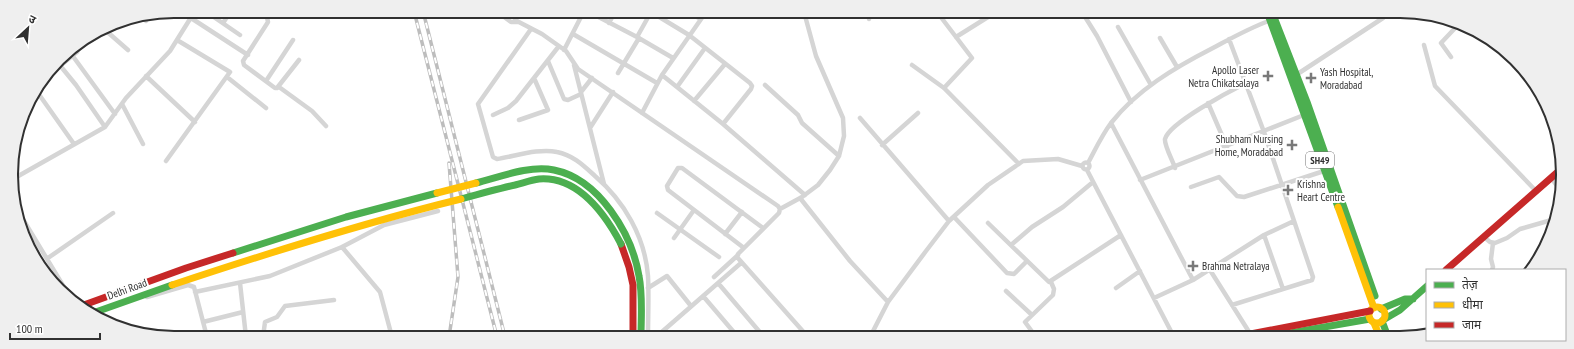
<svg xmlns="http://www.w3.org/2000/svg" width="1574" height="349" font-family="'PT Sans Narrow','Noto Sans Devanagari',sans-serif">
<rect width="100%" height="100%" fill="#fff"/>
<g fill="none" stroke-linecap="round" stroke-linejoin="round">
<path stroke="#d5d5d5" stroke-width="4.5" d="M205 11 240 35
M258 11 267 17 268 22 243 61 244 65 275 88H277L299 60
M496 11 511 22H517
M518 11 515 20 542 34 566 51 578 69 778 206 780 209 779 213 738 254 737 257 808 337
M587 11 637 37 673 58
M617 12 623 14 626 12
M651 12 689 35 750 83 752 86 751 89 723 124
M687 12 701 19
M868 12 869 19
M937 12 972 58 944 88
M1043 12 1044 13
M1082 12 1097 36 1131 102
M142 17 146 21
M191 18 248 55
M223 23 231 11
M609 23 615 12
M1118 27 1151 85
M104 29 128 50
M531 29 478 104 493 157 497 159C516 156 539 148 557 152 573 155 584 166 595 176 624 201 645 237 648 276 649 296 648 316 648 337
M573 34 657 83
M637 37 651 12
M956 37 996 12
M1160 38 1177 67
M1229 39 1264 132 1313 277 1312 280 1232 305
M1424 45 1435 86 1536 191
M564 50 584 11
M72 55 115 114
M1451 57 1441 43 1458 25
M548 61 564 99 568 100 581 94
M58 63 76 85 105 127
M574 65 604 184
M912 65 944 88 1019 164
M60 66 77 52 81 43
M618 73 639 38
M662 75 723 124 805 195
M1296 75 1383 18
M146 76 195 122
M227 77 266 108
M266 81 293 40
M765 85 798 115 802 123 839 156
M279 87 312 111 326 126
M677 87 705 48
M581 92 592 78
M38 93 74 144
M694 101 725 64
M1208 103 1227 147
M122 104 143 144
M642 113 662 75 706 12
M493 115 508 108 516 101 559 46
M860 118 949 221
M519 120 548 110 534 78
M1111 123 1193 280
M590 128 613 92
M882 145 918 113
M166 161 230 72 177 40
M1082.5 166a3.5 3.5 0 1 1 7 0a3.5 3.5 0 1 1-7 0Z
M1088 163C1095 150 1102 135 1111 123 1137 90 1174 68 1211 49 1230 39 1249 28 1269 21
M1175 168C1173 161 1164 145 1165 139 1169 123 1230 91 1246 83
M1087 170 1174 337
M1551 178 1561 191
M13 179 105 127 126 98 170 51 195 11
M1140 180 1304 115
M1191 187 1219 177 1237 196 1244 197 1324 171
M800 198 850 261 888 302
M15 206 70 297
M780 209 802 197 818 185 830 170 839 156 844 136 843 118 816 56 804 12
M657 213 719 257
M954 217 1007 273 1014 274 1027 261
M988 223 1049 282 1121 235
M725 234 742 212
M1264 235 1283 289
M1484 237 1490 242 1495 243 1507 238 1520 229 1555 219
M674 238 694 210
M1011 245 1032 227 1063 207 1093 182
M342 247 380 292 392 337
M744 248 668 190 667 186 678 168H682L763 228
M48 258 113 213
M1210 270 1251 335
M1492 270 1493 267 1491 259 1493 243
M714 277 738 255
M240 283 246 337
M718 283 764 337
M648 288 667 276 691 306
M1116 288 1140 271
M1006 291 1032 315
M195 292 270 276 342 247 384 225 438 211
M703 296 738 337
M147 297 188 285 194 287 207 337
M1154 298 1193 280 1264 235 1294 221
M203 322 243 312
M263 337 265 322 277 317 285 306 334 300
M656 337 741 263
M870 337 888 302 926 251 949 221 988 185 1023 161 1058 159 1082 166
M1036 337 1025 322 1053 295 1054 289 1051 282"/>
<path stroke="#4caf50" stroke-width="7" d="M1267 12 1338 207
M1272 12 1307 102 1375 296
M476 183C500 177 529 165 554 170 599 179 632 234 639 276 643 296 641 317 641 337
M233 253 346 217 437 193
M1381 309 1405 299H1413
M90 314 172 285
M1383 320 1400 310 1427 286
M1382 321 1388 337
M1267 337 1370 319"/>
<path stroke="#ffc107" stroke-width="7" d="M1338 207 1374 308
M1369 315a8 8 0 1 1 16 0a8 8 0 1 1-16 0Z
M1374 323 1380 337"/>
<path stroke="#c62828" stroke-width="7" d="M621 244 629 267 633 285V337
M1446 270 1560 170
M81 306 186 268 233 253
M1235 337 1370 311"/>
<defs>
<path id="rail" d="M414 11 497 337
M423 11 505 337
M449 163 458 277 449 337"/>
</defs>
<use href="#rail" stroke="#bdbdbd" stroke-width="3.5"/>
<use href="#rail" stroke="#fff" stroke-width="2" stroke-dasharray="6" stroke-linecap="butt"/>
<path stroke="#4caf50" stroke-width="7" d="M461 199C479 194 497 189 515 185 523 183 531 180 539 179 578 176 605 214 621 244"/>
<path stroke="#ffc107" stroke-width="7" d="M437 193 476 183
M172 285C268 253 363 223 461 199"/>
</g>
<g fill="#797979" stroke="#fff" stroke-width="1.5">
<path d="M1266 70h4v4h4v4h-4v4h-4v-4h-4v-4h4z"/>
<path d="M1309 72h4v4h4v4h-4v4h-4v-4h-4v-4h4z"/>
<path d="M1290 139h4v4h4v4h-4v4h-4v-4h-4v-4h4z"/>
<path d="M1286 184h4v4h4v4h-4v4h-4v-4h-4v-4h4z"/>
<path d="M1191 260h4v4h4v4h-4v4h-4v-4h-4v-4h4z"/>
</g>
<g text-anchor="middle" stroke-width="4" stroke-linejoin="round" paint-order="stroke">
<rect fill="#fff" stroke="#6f6f6f" stroke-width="1" x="1306" y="152" width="28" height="16" rx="3"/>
<g font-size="10" font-weight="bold" fill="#313131">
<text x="1320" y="164">SH49</text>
</g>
<g font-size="11" fill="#313131" stroke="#fff" text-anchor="start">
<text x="1259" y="74" text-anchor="end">Apollo Laser<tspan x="1259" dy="13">Netra Chikatsalaya</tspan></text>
<text x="1320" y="76">Yash Hospital,<tspan x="1320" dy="13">Moradabad</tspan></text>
<text x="1283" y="143" text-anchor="end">Shubham Nursing<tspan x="1283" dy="13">Home, Moradabad</tspan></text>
<text x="1297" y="188">Krishna<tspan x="1297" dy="13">Heart Centre</tspan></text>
<text x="1202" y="270">Brahma Netralaya</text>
</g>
<g font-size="11" fill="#313131" stroke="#fff">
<text transform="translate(127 289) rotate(-20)" y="4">Delhi Road</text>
</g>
</g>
<path d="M0 0H1574V349H0ZM174 18H1400A156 156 0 0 1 1556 174V175A156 156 0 0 1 1400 331H174A156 156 0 0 1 18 175V174A156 156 0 0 1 174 18Z" fill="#efefef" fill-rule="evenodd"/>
<path fill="none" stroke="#313131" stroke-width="2" d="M174 18H1400A156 156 0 0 1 1556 174V175A156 156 0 0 1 1400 331H174A156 156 0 0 1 18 175V174A156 156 0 0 1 174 18Z"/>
<rect x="1426" y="269" width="140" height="72" fill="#ffffff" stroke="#adadad"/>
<rect x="1434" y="282" width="20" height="6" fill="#4caf50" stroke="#adadad"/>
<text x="1462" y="289" font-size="12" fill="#313131">तेज़</text>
<rect x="1434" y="302" width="20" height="6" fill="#ffc107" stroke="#adadad"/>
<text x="1462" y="309" font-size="12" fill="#313131">धीमा</text>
<rect x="1434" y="322" width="20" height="6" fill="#c62828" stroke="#adadad"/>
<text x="1462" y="329" font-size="12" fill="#313131">जाम</text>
<g transform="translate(28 28) rotate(26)" stroke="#ffffff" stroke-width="3" paint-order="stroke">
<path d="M0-3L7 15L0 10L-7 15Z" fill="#313131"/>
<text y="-6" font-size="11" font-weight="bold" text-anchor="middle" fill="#313131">उ</text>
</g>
<path d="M10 333v6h90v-6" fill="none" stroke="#313131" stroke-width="2"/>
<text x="16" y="333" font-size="12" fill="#313131" stroke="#ffffff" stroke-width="3" paint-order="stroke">100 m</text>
</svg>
